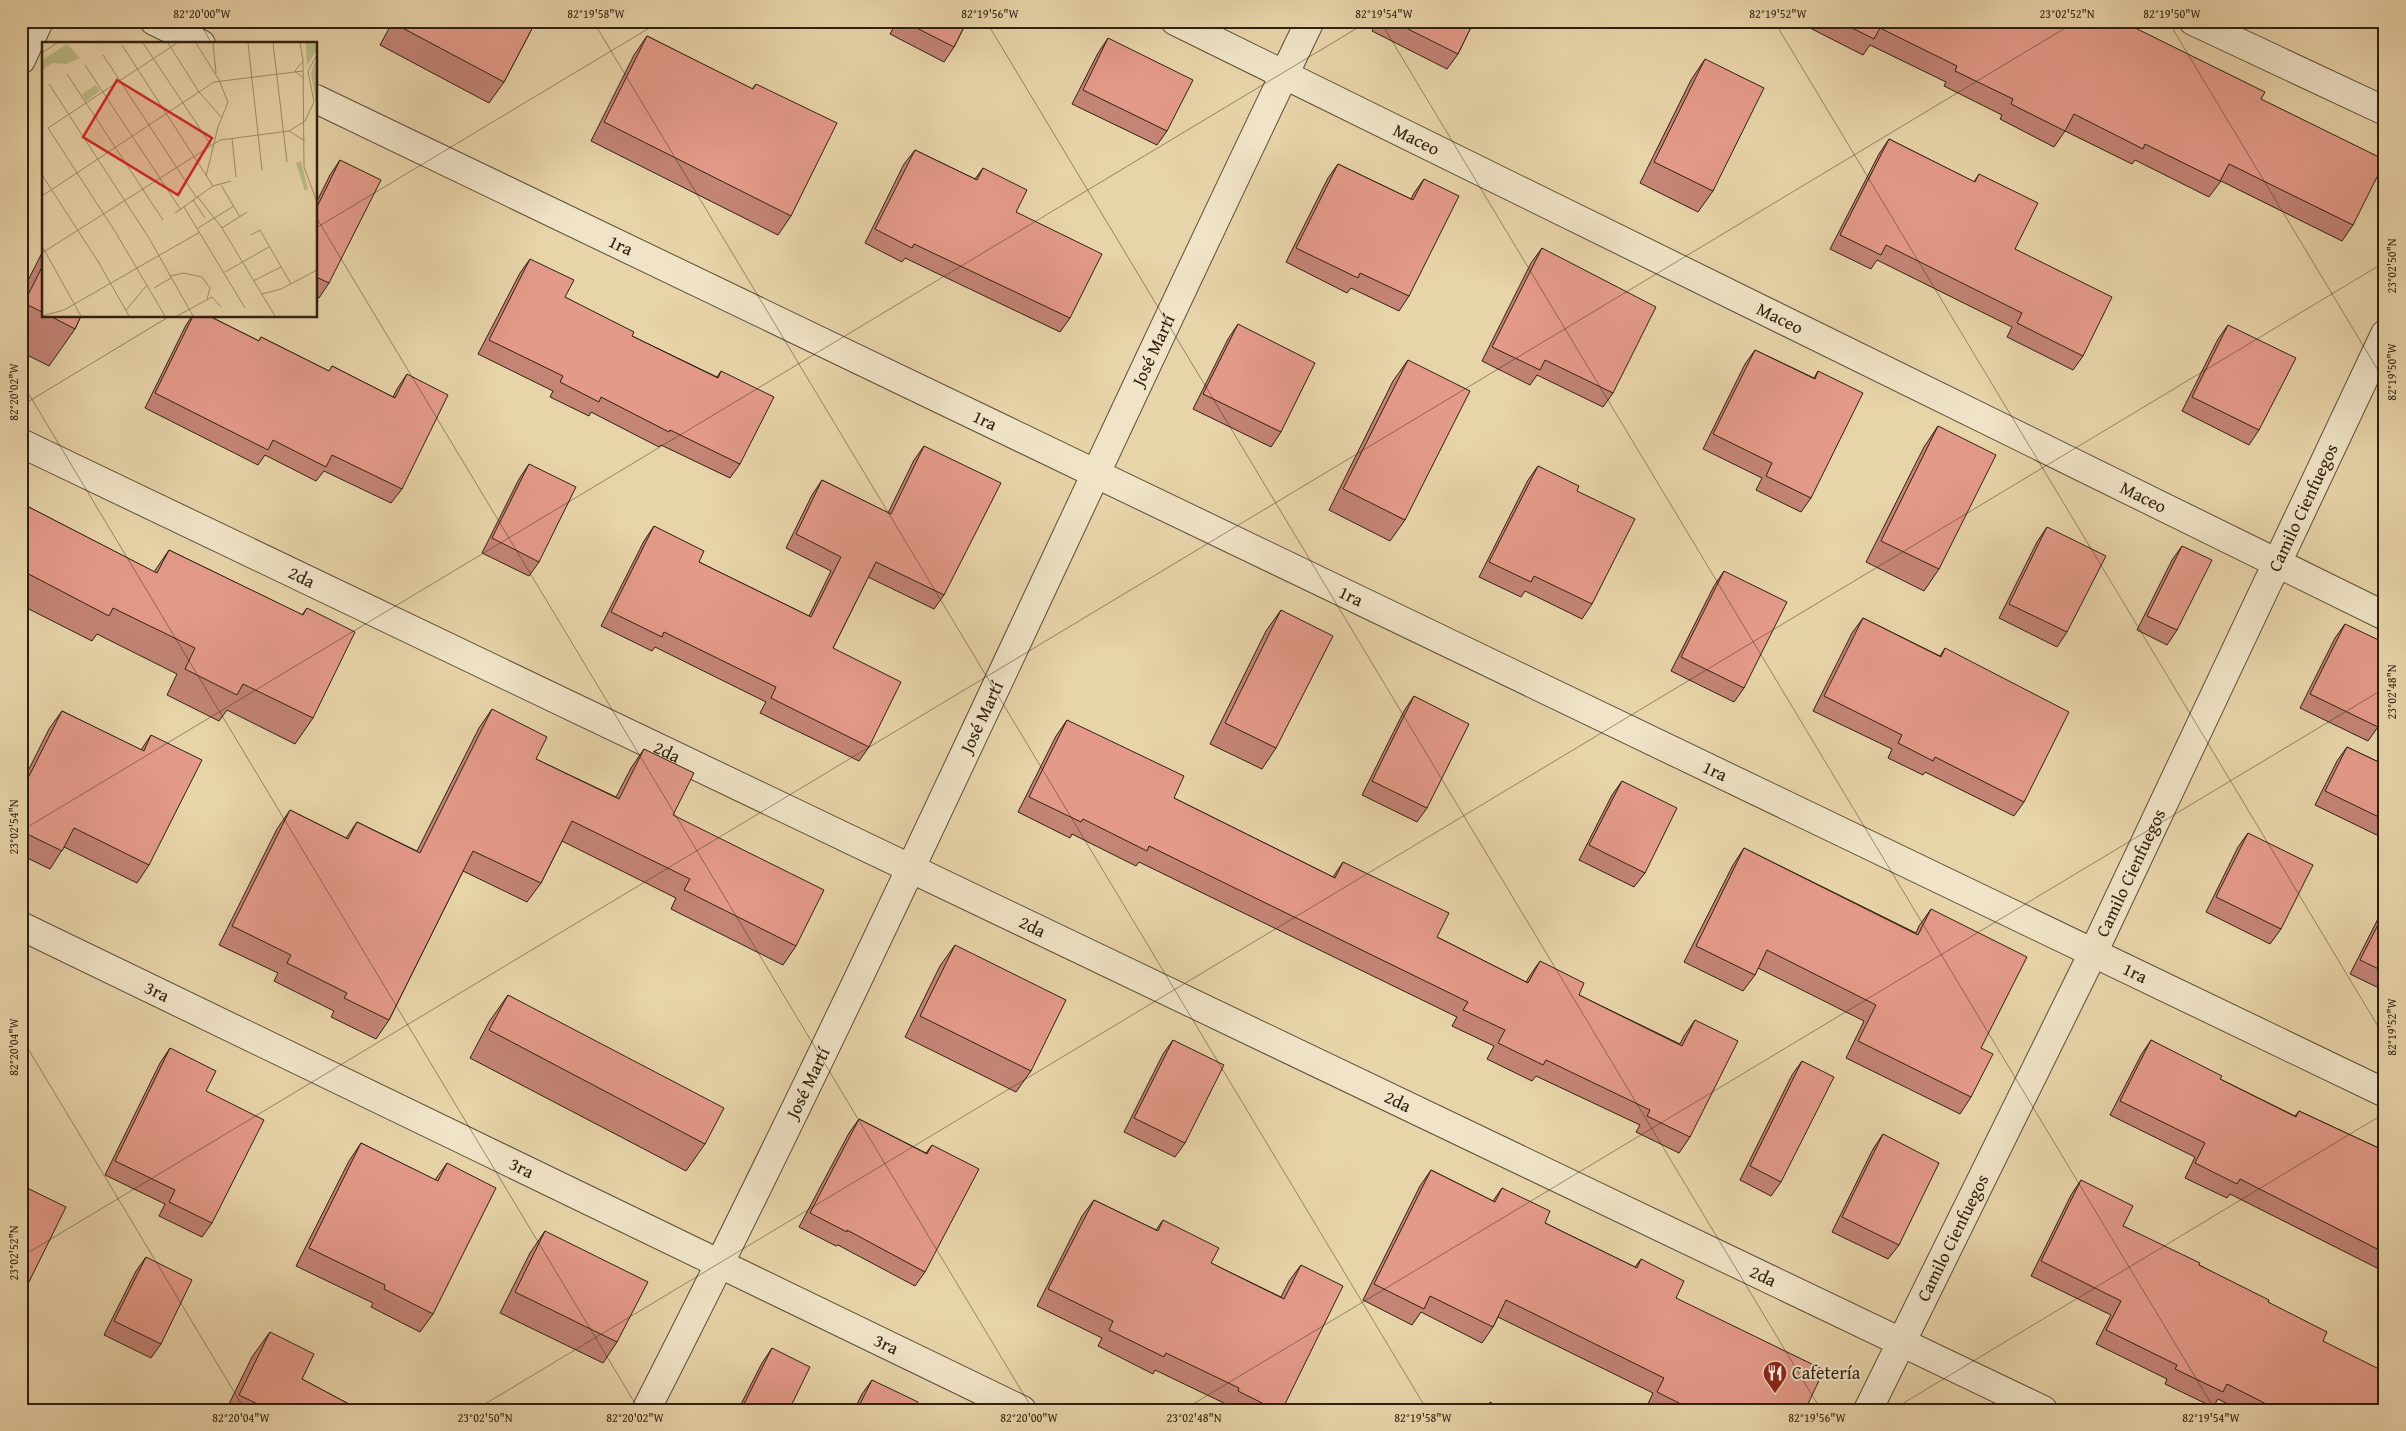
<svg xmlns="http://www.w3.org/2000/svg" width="2406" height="1431" font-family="'Gentium Book Plus',serif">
<rect width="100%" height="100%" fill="#e8d4a9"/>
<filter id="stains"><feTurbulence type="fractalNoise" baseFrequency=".004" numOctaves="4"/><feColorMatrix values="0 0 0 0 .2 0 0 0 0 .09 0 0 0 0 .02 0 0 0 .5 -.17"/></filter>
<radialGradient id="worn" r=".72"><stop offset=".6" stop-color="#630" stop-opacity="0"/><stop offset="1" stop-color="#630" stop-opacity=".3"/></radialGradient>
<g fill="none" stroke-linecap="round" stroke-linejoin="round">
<defs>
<g id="minor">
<path d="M154 21 201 44"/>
<path id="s1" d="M1175 21 2385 616"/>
<path d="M2193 21 2385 111"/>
<path d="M21 60 39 21"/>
<path id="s2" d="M316 99 2385 1093"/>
<path id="s3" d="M21 443 2043 1410"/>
<path id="s4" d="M21 926 1022 1410"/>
<path id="s5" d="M646 1410C879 953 1087 483 1310 21"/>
<path id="s6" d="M1868 1410 2093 953 2385 334"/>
</g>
</defs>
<use href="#minor" stroke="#5d4e36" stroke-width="30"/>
<use href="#minor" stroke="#f0e3c7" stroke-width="28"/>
</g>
<path fill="#c48476" stroke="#2f2110" d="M393 21H536L504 82 489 103 380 45Z
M897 21H967L954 47 944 62 890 34Z
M1377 21H1474L1458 54 1447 69 1372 31Z
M1811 21H2121L2261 99 2353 225 2342 241 2221 181 2209 197 2135 160 2132 164 2065 131 2054 147 2000 119 2002 115 1944 86 1946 82 1870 45 1863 55 1808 27Z
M647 36 752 89 756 84 791 216 778 235 591 141 634 55Z
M1108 38 1167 131 1157 145 1072 104 1098 53Z
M1705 59 1713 191 1698 212 1640 183 1691 80Z
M1889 139 1974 182 1979 174 2015 249 2083 356 2073 370 2007 337 2012 327 1877 260 1871 269 1830 249 1879 154Z
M915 150 975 179 983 168 1016 212 1070 318 1060 332 905 258 902 262 865 243 904 164Z
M340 160 329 283 319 298 316 296V203L330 175Z
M1338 164 1411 199 1414 193 1424 179 1409 296 1399 311 1351 288 1347 293 1286 262 1328 178Z
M1542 248 1613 393 1603 407 1537 375 1530 385 1482 361 1531 263Z
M44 249V316H81L75 329 49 366 21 352V294Z
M530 259 565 297 632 336 717 377 721 371 740 464 730 478 661 445 659 447 591 412 589 416 550 397 553 391 478 354 520 273Z
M192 316H209L259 341 261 337 329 371 332 366 393 397 397 389 407 374 402 489 391 503 324 471 316 481 265 455 258 465 145 408 186 325Z
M1238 324 1281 432 1271 447 1193 409 1228 339Z
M2228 325 2259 430 2249 445 2182 411 2218 339Z
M1755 350 1814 378 1818 371 1811 498 1801 512 1756 490 1762 478 1703 449 1745 364Z
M1408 360 1405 520 1390 541 1329 510 1393 381Z
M1938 426 1939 569 1924 591 1866 562 1924 447Z
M924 446 944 595 934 609 868 577 833 648 869 747 859 761 760 713 766 702 655 647 652 651 601 626 644 541 654 526 699 562 809 616 831 571 786 548 812 495 822 480 888 513 914 460Z
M529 464 539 562 529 576 482 553 519 479Z
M1538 466 1577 491 1592 604 1582 619 1525 591 1521 597 1479 577 1528 480Z
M21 503 154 572 169 550 302 615 307 608 313 718 295 744 227 710 219 721 167 695 177 674 97 634 92 641 21 605Z
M2047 527 2067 632 2057 647 1999 618 2037 542Z
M2182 546 2177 630 2167 645 2137 630 2172 560Z
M1724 571 1744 688 1734 702 1671 671 1714 586Z
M1281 610 1276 748 1262 769 1210 744 1266 631Z
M1863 618 1940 656 1945 648 2024 802 2014 816 1925 772 1923 775 1888 758 1892 749 1813 711 1852 633Z
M2345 624 2378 727 2368 741 2300 708 2335 638Z
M1414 696 1427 808 1417 822 1362 795 1404 711Z
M492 709 536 759 616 797 631 768 644 749 673 815 796 946 783 965 671 909 676 898 562 841 541 883 527 902 463 871 389 1020 376 1039 331 1017 334 1011 274 981 278 973 219 945 277 829 290 810 346 838 357 822 417 851 479 728Z
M62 711 141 750 151 735 149 865 137 883 64 847 50 869 21 855V785L49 729Z
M1067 720 1174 798 1333 877 1343 862 1437 937 1526 982 1529 977 1540 961 1579 995 1680 1044 1684 1036 1695 1020 1690 1137 1679 1153 1636 1132 1640 1125 1536 1076 1532 1081 1487 1059 1494 1046 1452 1026 1457 1017 1139 862 1136 866 1072 834 1070 838 1018 812 1056 736Z
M2347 747 2385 765V839L2315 805 2337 761Z
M1622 781 1645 873 1634 887 1579 860 1612 795Z
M2248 833 2281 929 2270 944 2206 912 2238 847Z
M1744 848 1916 933 1919 926 1931 909 1981 1048 1971 1097 1960 1114 1846 1058 1864 1021 1758 968 1755 975 1743 991 1684 962 1733 865Z
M2385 905V991L2350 974Z
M955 945 1031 1071 1016 1092 905 1037 940 966Z
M508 995 705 1144 686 1171 470 1058 489 1022Z
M1173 1040 1185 1143 1175 1157 1124 1132 1163 1054Z
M2151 1040 2220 1079 2295 1116 2299 1111 2385 1151V1272L2230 1194 2227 1198 2185 1178 2195 1157 2110 1115 2141 1055Z
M170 1048 206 1091 212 1223 202 1237 159 1216 165 1204 105 1175 160 1063Z
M1802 1061 1781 1182 1771 1196 1740 1180 1792 1075Z
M859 1119 926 1153 932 1145 925 1272 915 1286 838 1245 836 1246 799 1227 849 1133Z
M1883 1134 1899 1245 1888 1259 1832 1232 1873 1149Z
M361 1143 435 1180 447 1163 433 1314 420 1332 371 1307 373 1303 296 1266 349 1161Z
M1431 1170 1493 1201 1502 1188 1545 1223 1635 1267 1641 1259 1676 1298 1805 1410H1650L1646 1408 1653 1393 1498 1317 1493 1327 1482 1343 1421 1312 1412 1325 1363 1300 1420 1186Z
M2081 1180 2123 1226 2199 1265 2268 1302 2323 1341 2385 1410H2239L2218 1399 2213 1407 2165 1384 2167 1379 2096 1344 2111 1315 2031 1276 2071 1195Z
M1094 1200 1156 1230 1163 1220 1211 1263 1281 1297 1289 1281 1301 1265 1282 1410H1232L1227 1407 1228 1405 1155 1370 1153 1374 1098 1346 1102 1338 1037 1306 1082 1216Z
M545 1231 617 1342 603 1363 500 1313 530 1253Z
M146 1257 161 1344 151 1358 104 1335 136 1271Z
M270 1332 302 1379 360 1410H226L252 1357Z
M772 1348 789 1410H738L762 1363Z
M872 1380 914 1410H854L862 1394Z"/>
<path fill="#e49a89" stroke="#2f2110" d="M397 21H536L504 82 395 24Z
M903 21H967L954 47Z
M1392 21H1474L1458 54Z
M1838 21H2121L2265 92 2261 99 2385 160V161L2353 225 2229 164 2220 181 2145 144 2143 149 2074 114 2065 131 2011 104 2013 99 1955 71 1957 66 1880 28 1874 39Z
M647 36 753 89 756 84 837 123 791 216 604 122Z
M1108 38 1193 80 1167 131 1083 90Z
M1705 59 1764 88 1713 191 1654 162Z
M1889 139 1975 182 1979 174 2038 203 2015 249 2112 297 2083 356 2017 323 2022 313 1886 245 1881 255 1840 235Z
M915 150 977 180 983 168 1027 190 1016 212 1102 254 1070 318 914 244 912 248 875 229Z
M340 160 381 180 329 283 316 277V209Z
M1338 164 1413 200 1424 179 1459 196 1409 296 1360 273 1358 278 1296 248Z
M1542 248 1656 307 1613 393 1545 360 1540 370 1492 347Z
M530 259 574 280 565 297 634 332 632 336 718 378 721 371 774 397 740 464 670 430 669 432 601 397 599 402 560 382 563 376 489 340Z
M44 263V313L24 303Z
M50 316H81L75 329Z
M193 316H209L259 341 261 337 329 371 332 366 395 398 407 374 448 395 402 489 332 455 326 467 273 440 268 450 155 393Z
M1238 324 1315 363 1281 432 1203 394Z
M2228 325 2296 358 2259 430 2192 397Z
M1755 350 1815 379 1818 371 1863 393 1811 498 1766 476 1772 463 1713 434Z
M1408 360 1470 391 1405 520 1343 489Z
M1938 426 1996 455 1939 569 1881 541Z
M924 446 1001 483 944 595 876 562 833 648 901 682 869 747 771 698 776 687 664 632 662 637 611 612 654 526 704 551 699 562 811 617 841 557 796 534 822 480 891 514Z
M529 464 576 487 539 562 492 538Z
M1538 466 1579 486 1577 491 1635 519 1592 604 1534 576 1531 582 1489 562Z
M21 503 157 573 169 550 303 615 307 608 355 632 313 718 243 684 237 695 185 669 195 648 113 608 109 616 21 570Z
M2047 527 2106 556 2067 632 2009 604Z
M2182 546 2212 560 2177 630 2147 616Z
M1724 571 1787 602 1744 688 1681 657Z
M1281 610 1333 636 1276 748 1225 723Z
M1863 618 1941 657 1945 648 2069 712 2024 802 1935 757 1933 761 1898 743 1902 735 1824 696Z
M2345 624 2385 643V713L2378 727 2310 694Z
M1414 696 1469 724 1427 808 1372 781Z
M492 709 547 737 536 759 619 799 644 749 694 773 673 815 824 890 796 946 684 890 690 879 572 821 541 883 473 851 389 1020 344 998 347 993 287 963 291 955 232 926 290 810 348 839 357 822 420 853Z
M62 711 144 751 151 735 202 760 149 865 74 828 62 851 21 831V792Z
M1067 720 1184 776 1174 798 1335 878 1343 862 1449 913 1437 937 1528 983 1540 961 1584 983 1579 995 1682 1046 1695 1020 1738 1041 1690 1137 1647 1116 1650 1110 1546 1060 1543 1065 1498 1043 1505 1030 1463 1010 1468 1002 1149 846 1147 851 1083 819 1081 822 1029 797Z
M2347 747 2385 765V820L2325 791Z
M1622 781 1677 808 1645 873 1589 845Z
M2248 833 2313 865 2281 929 2216 897Z
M1744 848 1918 935 1931 909 2027 957 1981 1048 1993 1054 1971 1097 1858 1041 1876 1005 1767 950 1755 975 1696 946Z
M2385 911V972L2360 960Z
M955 945 1066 1000 1031 1071 920 1016Z
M508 995 724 1108 705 1144 489 1030Z
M1173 1040 1224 1065 1185 1143 1134 1118Z
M2151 1040 2222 1076 2220 1079 2296 1117 2299 1111 2385 1151V1253L2240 1179 2237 1184 2195 1163 2205 1143 2120 1101Z
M170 1048 216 1071 206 1091 264 1120 212 1223 169 1202 175 1190 115 1161Z
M1802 1061 1834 1077 1781 1182 1750 1166Z
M859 1119 927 1154 932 1145 979 1169 925 1272 847 1230V1232L810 1213Z
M1883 1134 1939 1163 1899 1245 1842 1217Z
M361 1143 438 1181 447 1163 496 1188 433 1314 384 1289 385 1285 309 1248Z
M1431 1170 1495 1202 1502 1188 1550 1211 1545 1223 1637 1268 1641 1259 1684 1281 1676 1298 1824 1370 1805 1410H1693L1657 1392 1664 1378 1506 1300 1493 1327 1430 1296 1424 1309 1374 1284Z
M2081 1180 2133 1206 2123 1226 2200 1263 2199 1265 2269 1300 2268 1302 2327 1332 2323 1341 2385 1372V1410H2278L2227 1384 2223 1392 2175 1369 2177 1365 2106 1330 2121 1301 2041 1261Z
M25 1187 66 1207 21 1298V1194Z
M1094 1200 1158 1231 1163 1220 1219 1248 1211 1263 1284 1299 1301 1265 1343 1286 1282 1410H1276L1238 1391 1239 1388 1166 1353 1164 1357 1109 1330 1113 1321 1048 1289Z
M545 1231 648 1282 617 1342 515 1292Z
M146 1257 192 1280 161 1344 114 1321Z
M270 1332 314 1354 302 1379 360 1410H270L239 1395Z
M772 1348 810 1367 789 1410H741Z
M872 1380 918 1402 914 1410H857Z
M1490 1402 1505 1410H1486Z"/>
<path fill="none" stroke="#2f2110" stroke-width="1" stroke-opacity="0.45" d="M199 21 212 44M593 21 1427 1410M986 21 1821 1410M1380 21 2215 1410M1774 21 2385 1038M2168 21 2385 382M316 217 1033 1410M316 228 661 21M21 381 639 1410M21 406 170 316M21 831 1369 21M21 1037 245 1410M21 1257 2077 21M475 1410 2385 262M1183 1410 2385 688M1892 1410 2385 1113"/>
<defs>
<symbol id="restaurant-pin" viewBox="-11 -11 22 30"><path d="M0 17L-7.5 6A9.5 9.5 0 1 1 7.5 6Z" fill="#8f2418" stroke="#f0e3c7"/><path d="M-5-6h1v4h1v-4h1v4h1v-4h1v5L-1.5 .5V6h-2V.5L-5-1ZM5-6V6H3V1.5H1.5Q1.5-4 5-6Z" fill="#fff"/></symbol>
</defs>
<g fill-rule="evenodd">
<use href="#restaurant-pin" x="1761" y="1359" width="28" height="38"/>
</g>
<g text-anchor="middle" stroke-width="4" stroke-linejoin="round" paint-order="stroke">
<g font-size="18" fill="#2f2110" stroke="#f0e3c7">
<text dy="6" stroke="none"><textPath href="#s1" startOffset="269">Maceo</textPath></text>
<text dy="6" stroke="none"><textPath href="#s2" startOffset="338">1ra</textPath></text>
<text dy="6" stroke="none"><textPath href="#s1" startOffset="674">Maceo</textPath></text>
<text dy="6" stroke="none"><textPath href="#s5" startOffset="1175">José Martí</textPath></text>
<text dy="6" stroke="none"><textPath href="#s2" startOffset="742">1ra</textPath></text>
<text dy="6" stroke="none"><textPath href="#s1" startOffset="1079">Maceo</textPath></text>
<text dy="6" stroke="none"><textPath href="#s6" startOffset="1002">Camilo Cienfuegos</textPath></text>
<text dy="6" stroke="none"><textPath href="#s3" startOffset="311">2da</textPath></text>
<text dy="6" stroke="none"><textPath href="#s2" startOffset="1148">1ra</textPath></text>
<text dy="6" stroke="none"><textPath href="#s5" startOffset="770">José Martí</textPath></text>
<text dy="6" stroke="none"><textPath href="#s3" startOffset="716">2da</textPath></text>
<text dy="6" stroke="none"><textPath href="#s2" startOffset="1552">1ra</textPath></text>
<text dy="6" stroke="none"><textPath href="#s6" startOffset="598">Camilo Cienfuegos</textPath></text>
<text dy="6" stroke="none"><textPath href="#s3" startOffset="1121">2da</textPath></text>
<text dy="6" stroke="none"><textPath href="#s2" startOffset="2018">1ra</textPath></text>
<text dy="6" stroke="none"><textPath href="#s4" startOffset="151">3ra</textPath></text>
<text dy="6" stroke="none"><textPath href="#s5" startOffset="365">José Martí</textPath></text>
<text dy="6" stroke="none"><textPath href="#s3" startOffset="1526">2da</textPath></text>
<text dy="6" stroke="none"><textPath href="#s4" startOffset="556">3ra</textPath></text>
<text dy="6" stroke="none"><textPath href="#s6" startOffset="192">Camilo Cienfuegos</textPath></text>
<text dy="6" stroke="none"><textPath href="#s3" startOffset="1931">2da</textPath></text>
<text dy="6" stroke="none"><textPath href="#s4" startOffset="961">3ra</textPath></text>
</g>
<g font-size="18" fill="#2f2110" stroke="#f0e3c7" text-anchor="start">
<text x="1792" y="1379">Cafetería</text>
</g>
</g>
<g transform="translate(42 42)">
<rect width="275" height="275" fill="#e8d4a9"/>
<path d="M264 1H275L274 9 265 24ZM25 2 38 16 24 22 10 21 0 28V18ZM272 21H275L274 62 269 32ZM54 43 58 49 44 59 40 52ZM259 119 266 147 263 149 254 121Z" fill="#bbbb85"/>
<path fill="none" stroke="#9e8c6c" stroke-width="1" d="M101 1 169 103M126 1 157 50 180 76M154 1 177 38 186 60 176 85 164 134M171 1 174 31M206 1 220 128M231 1 245 120M258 1 261 18M80 3 171 144M0 11 15 1M61 13 154 155M261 18 262 125 275 160M261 19 253 29 262 37M43 23 139 168M25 32 121 178M7 42 107 196 151 274M263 79 272 60 266 29 275 13M190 96 194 135M263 99 247 89 263 79M0 133 57 221 87 274M179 143 198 175M0 154 172 40 261 29M155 154 180 186 233 274M151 158 163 176M142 165 203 266M133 171 171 144 189 139M156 186 192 164M180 186 205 170M209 193 218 188 249 242M0 204 39 274M0 211 178 98 247 89M183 230 227 205M128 234 142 231 160 235 168 246 165 257M211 239 239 225M112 246 129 236M220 252 239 247 275 228M84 268 105 243M0 274 22 268 158 190M123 274 74 191 6 86 135 1M135 274 170 255 179 265"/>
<path fill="#d62828" fill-opacity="0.15" stroke="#d62828" stroke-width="2.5" d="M75 38 170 96 136 153 41 95Z"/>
<rect width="275" height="275" fill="none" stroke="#2f2110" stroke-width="2.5"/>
</g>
<rect width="2406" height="1431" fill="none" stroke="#e8d4a9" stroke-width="55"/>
<rect x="28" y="28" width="2350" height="1376" fill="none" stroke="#2f2110" stroke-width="2"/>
<g font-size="12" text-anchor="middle" fill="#2f2110">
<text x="202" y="18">82°20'00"W</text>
<text x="596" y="18">82°19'58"W</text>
<text x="990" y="18">82°19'56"W</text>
<text x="1384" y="18">82°19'54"W</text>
<text x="1778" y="18">82°19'52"W</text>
<text x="2067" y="18">23°02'52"N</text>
<text x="2172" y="18">82°19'50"W</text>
<text transform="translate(2392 266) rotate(-90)" y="4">23°02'50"N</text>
<text transform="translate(2392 372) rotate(-90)" y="4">82°19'50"W</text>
<text transform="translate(14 392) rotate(-90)" y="4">82°20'02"W</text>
<text transform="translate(2392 692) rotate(-90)" y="4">23°02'48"N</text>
<text transform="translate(14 827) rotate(-90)" y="4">23°02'54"N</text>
<text transform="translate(2392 1027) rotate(-90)" y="4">82°19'52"W</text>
<text transform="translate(14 1047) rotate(-90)" y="4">82°20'04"W</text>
<text transform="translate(14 1253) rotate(-90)" y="4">23°02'52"N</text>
<text x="241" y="1422">82°20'04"W</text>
<text x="485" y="1422">23°02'50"N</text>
<text x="635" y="1422">82°20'02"W</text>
<text x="1029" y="1422">82°20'00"W</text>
<text x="1194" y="1422">23°02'48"N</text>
<text x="1423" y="1422">82°19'58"W</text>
<text x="1817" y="1422">82°19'56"W</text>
<text x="2211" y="1422">82°19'54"W</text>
</g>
<rect width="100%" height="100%" filter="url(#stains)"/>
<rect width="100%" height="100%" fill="url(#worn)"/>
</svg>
